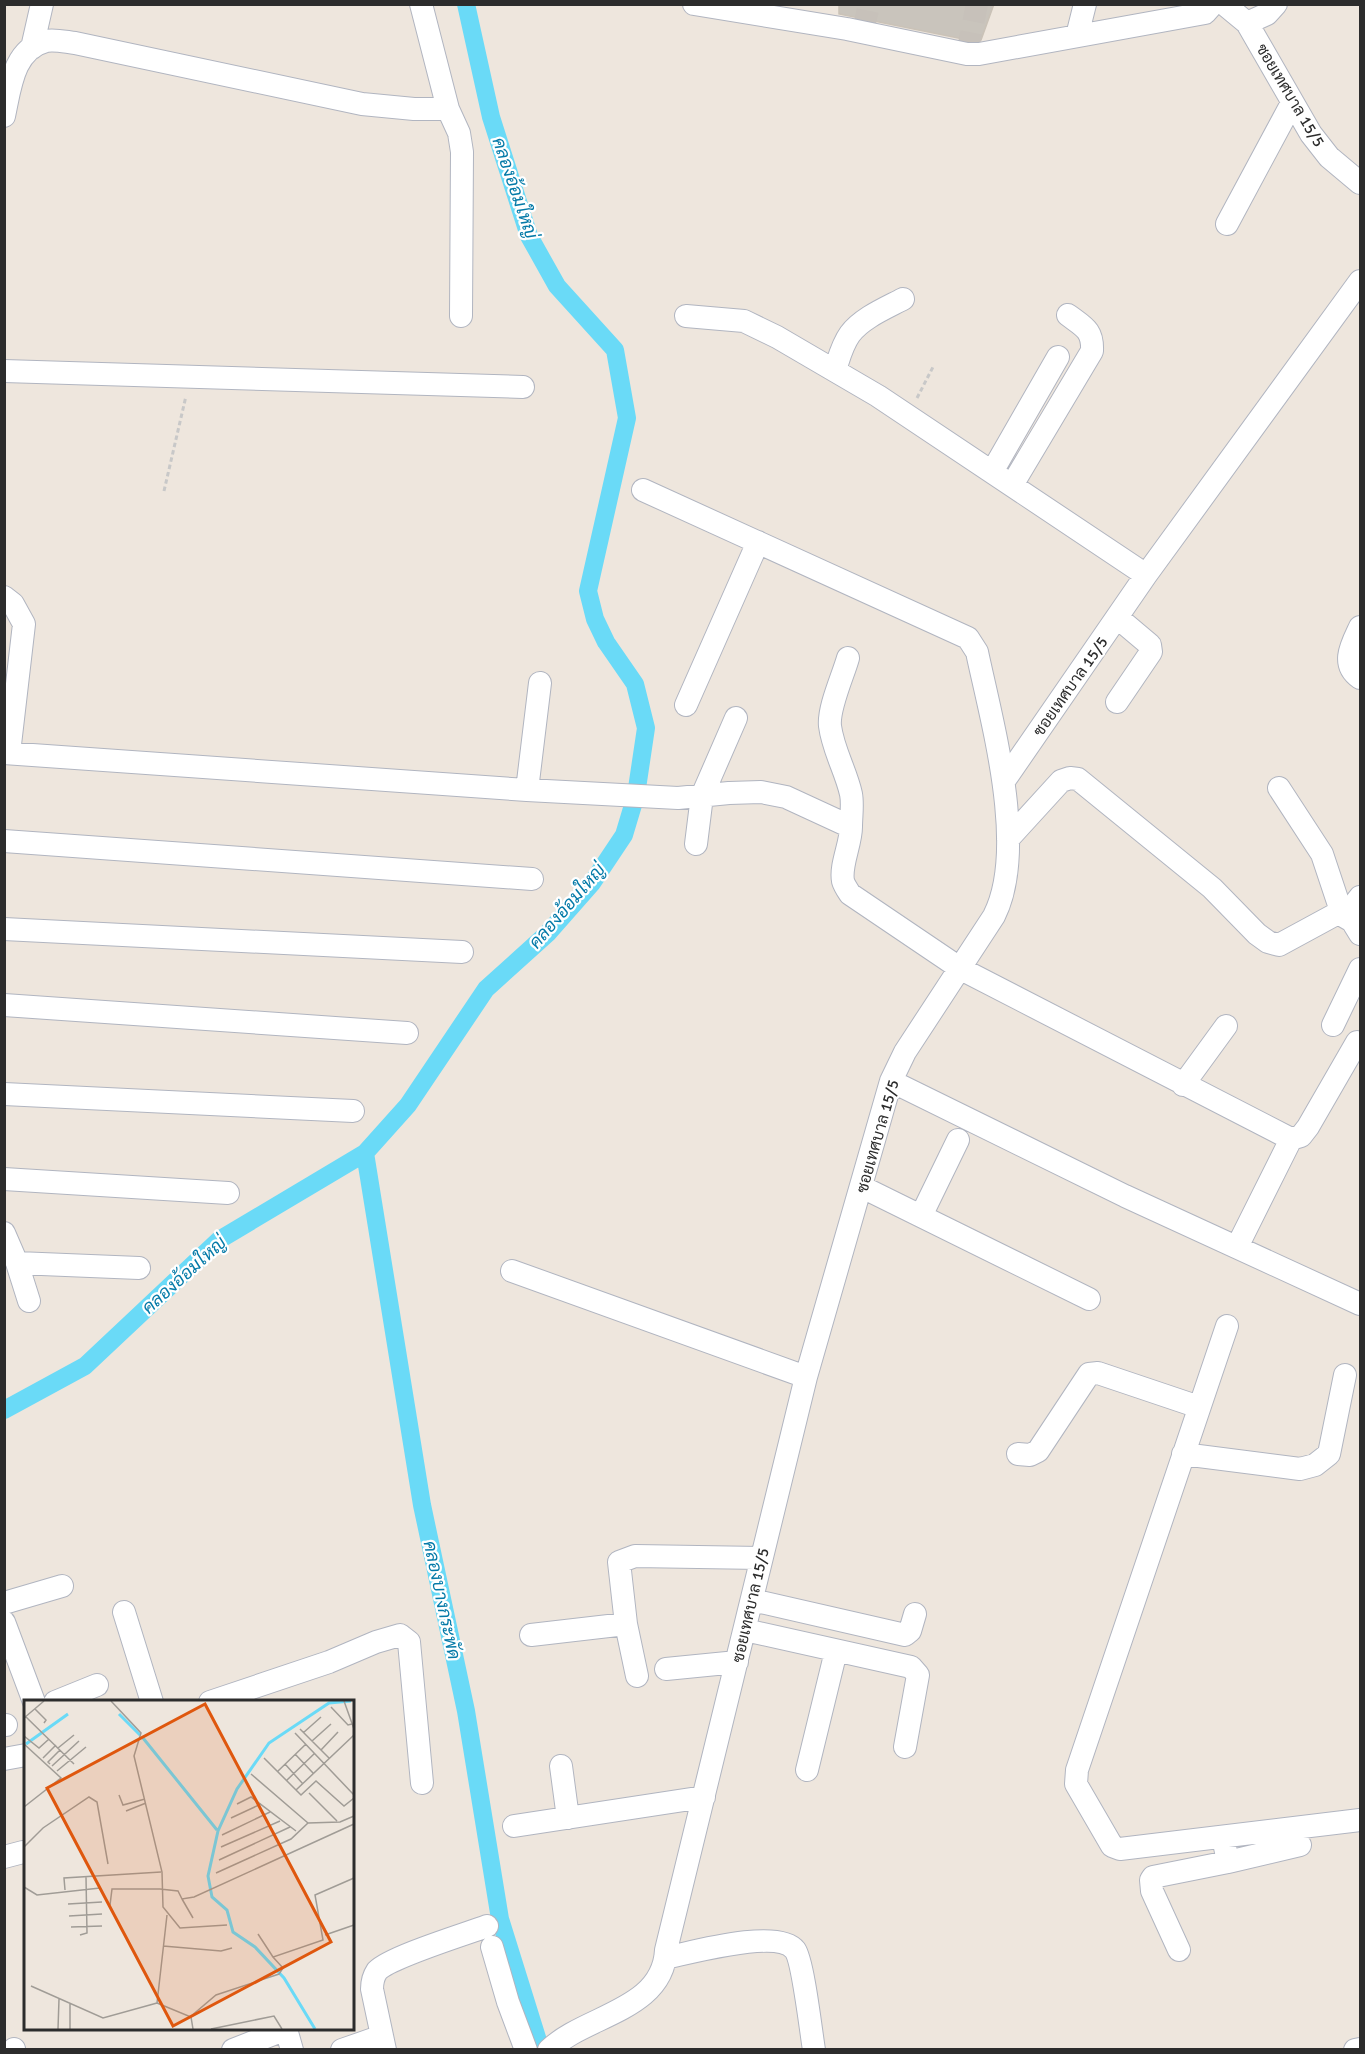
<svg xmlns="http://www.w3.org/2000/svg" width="1365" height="2054" font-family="Signika,Sarabun,sans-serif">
<rect width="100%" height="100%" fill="#eee6dd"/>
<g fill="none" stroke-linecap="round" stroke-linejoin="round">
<path stroke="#6adaf7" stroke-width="18" d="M365 1153 422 1505 466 1711 500 1919 539 2044
M4 1410 85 1366 219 1240 365 1153 408 1105 486 989 548 933 592 883 624 835 636 795 646 728 635 684 606 642 595 619 588 591 627 418 615 350 557 286 529 236 491 117 466 4"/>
</g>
<path fill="#c9c4bc" stroke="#cac2b7" stroke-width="1.5" d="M839 4H994L981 40H968L839 14Z"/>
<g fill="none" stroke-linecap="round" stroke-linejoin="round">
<path stroke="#c7c1ba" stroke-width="22" stroke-dasharray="22 11" stroke-linecap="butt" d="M863 32 869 4
M967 54 977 4"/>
<defs>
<path id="minor" d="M694 4 847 29 967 54H979L1205 13 1213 4
M1224 4 1247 23 1311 134 1329 157 1360 183
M1247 23 1267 14 1276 4
M1077 36 1085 4
M32 48 42 4
M448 109 459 133 462 152 461 316
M4 116C10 89 13 49 46 41 54 39 66 42 75 43L362 104 414 109H448L421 4
M1227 224 1292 103
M686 316 744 321 777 337 878 396 1146 575
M835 370C839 358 842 345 850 334 862 318 886 308 903 299
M4 371 523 387
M992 472 1058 357
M1012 485 1092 351C1093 330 1084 327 1068 315
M4 597 13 604 24 624 9 753
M1360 627C1352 644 1340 664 1360 678
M848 658C843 676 828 708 830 726 833 750 846 771 851 794 853 804 851 816 851 827
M1117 702 1151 652 1150 645 1118 618
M686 705 758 542
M4 753 527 790 678 798 729 793 761 792 786 797 851 827C851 844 840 865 843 881 844 885 848 891 850 894L961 969 1291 1139 1301 1136 1308 1127 1357 1042
M1004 781 1146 575 1360 281
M1279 788 1322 854 1342 914
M527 790 540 683
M1008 839 1061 781 1070 778 1078 779 1212 888 1257 934 1268 942 1279 945 1338 913 1352 921 1360 934
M4 841 532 879
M696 844 702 796 736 718
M1345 916 1360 897
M4 929 462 952
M4 1005 407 1033
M1333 1025 1360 969
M891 1081 1125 1196 1360 1304
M1183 1085 1226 1026
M4 1094 353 1111
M4 1179 228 1193
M862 1187 1089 1299
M921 1216 958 1140
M4 1233 17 1263 139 1268
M1237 1247 1291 1139
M17 1263 29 1301
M512 1271 806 1377
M1227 1326 1077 1770 1076 1784 1112 1846 1120 1849 1360 1820
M1018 1454 1030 1455 1038 1451 1089 1374 1098 1373 1199 1407
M1183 1454 1300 1469 1315 1465 1329 1454 1345 1375
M752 1600 905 1635 910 1631 915 1614
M4 1603 62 1586
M124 1612 152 1702
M4 1622 34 1702
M745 1630 911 1667 918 1675 905 1747
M531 1635 626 1624
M666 1669 737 1662
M637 1676 626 1624 619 1562 635 1556 761 1558
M55 1702 97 1685
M210 1702 329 1662 376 1642 400 1635 409 1642 422 1783
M4 1725H6
M4 1759 26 1755
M561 1766 568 1818
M807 1770 836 1651
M514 1826 704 1797
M4 1857 23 1852
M1228 1862 1300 1845
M492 1947 508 2002 526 2050
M1179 1950 1152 1891 1151 1880 1153 1877 1228 1862 1223 1837
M665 1958C690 1953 778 1928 795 1950 803 1961 811 2032 814 2050
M14 2049V2050
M233 2050 286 2029 292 2050
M342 2050 382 2036
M385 2050 372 1989C372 1983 373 1977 377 1971 390 1957 466 1934 487 1926
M549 2050C585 2015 663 2011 666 1950L806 1377 891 1081 905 1052 994 916C1028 849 992 723 977 652L968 638 643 490
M1355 2050 1360 2049"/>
</defs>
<use href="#minor" stroke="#b1b5c0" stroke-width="24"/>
<path stroke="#c8c8c8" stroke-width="3" stroke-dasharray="4.5 3" stroke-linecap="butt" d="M917 398 934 365
M164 491 186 396"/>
<use href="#minor" stroke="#fff" stroke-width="22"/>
</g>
<g text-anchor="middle" stroke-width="4.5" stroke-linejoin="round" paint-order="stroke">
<g font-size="16" fill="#2c2c2c" stroke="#fff">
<text transform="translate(1291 95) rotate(59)" y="6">ซอยเทศบาล 15/5</text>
<text transform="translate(1070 686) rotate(-55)" y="6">ซอยเทศบาล 15/5</text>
<text transform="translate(877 1136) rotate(-74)" y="6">ซอยเทศบาล 15/5</text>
<text transform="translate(750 1605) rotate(-77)" y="6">ซอยเทศบาล 15/5</text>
</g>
<g font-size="18" font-style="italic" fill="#047aa8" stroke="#fff">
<text transform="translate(515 188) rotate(71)" y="6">คลองอ้อมใหญ่</text>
<text transform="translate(567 906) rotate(-49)" y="6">คลองอ้อมใหญ่</text>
<text transform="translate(184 1275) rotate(-42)" y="6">คลองอ้อมใหญ่</text>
<text transform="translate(442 1600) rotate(78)" y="6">คลองบางกระพัด</text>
</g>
</g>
<g transform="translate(24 1700)">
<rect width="330" height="330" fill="#eee6dd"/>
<path fill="none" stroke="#6adaf7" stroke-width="3" d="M95 14 116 35M119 38 193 130M2 44 44 14M291 329 260 278 231 247 209 232 203 210 188 197 184 176 194 131 213 89 245 43 305 3 327 1"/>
<path fill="none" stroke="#a09c96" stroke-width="1.5" d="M87 1 117 33 110 56 138 172 139 207 156 228 203 225M320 1 330 29M307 7 324 25 328 24M11 9 22 20 20 23M1 16 50 64M0 18 20 1M276 29 305 58M271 33 330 95M279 33 297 17M0 36 15 48 25 39M288 41 307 24M0 44 37 78 0 107M34 48 50 35M297 50 314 32M271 54 289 73M19 58 32 45M240 58 277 95 292 81 320 106 330 98M26 64 24 62 36 50M261 64 279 84M28 66 55 41M33 71 62 47M254 71 282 44M227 74 284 123M263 80 291 53M272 90 330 35M285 93 313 121M95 95 99 105 121 99M213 104 227 97 272 131M102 111 122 103M207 118 237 104M198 135 246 112M0 147 19 128 65 97 73 102 84 164M197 147 256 121M195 160 266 127M192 173 267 139 284 123 316 122 330 116M0 187 13 195 76 188M41 190 40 178 137 172M158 199 169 218M44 204 78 202M86 205 88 189H136L154 191 158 199 170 197 330 124M45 216 78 214M47 227 78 226M234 234 249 257M56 235 63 233 62 177M301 235 330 225M139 246 197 251 208 248M7 286 79 318 133 303M133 303 143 215M133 303 167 317 169 329M166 317 192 295 255 274 259 268 249 257 299 240 291 195 330 178M34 329 35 299M46 329V303M187 329 250 316 258 329"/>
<path fill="#df570e" fill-opacity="0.15" stroke="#df570e" stroke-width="3" d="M181 4 307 242 149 326 23 88Z"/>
<rect width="330" height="330" fill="none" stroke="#2c2c2c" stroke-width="3"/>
</g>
<rect width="1365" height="2054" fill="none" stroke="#2c2c2c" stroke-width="12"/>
</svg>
